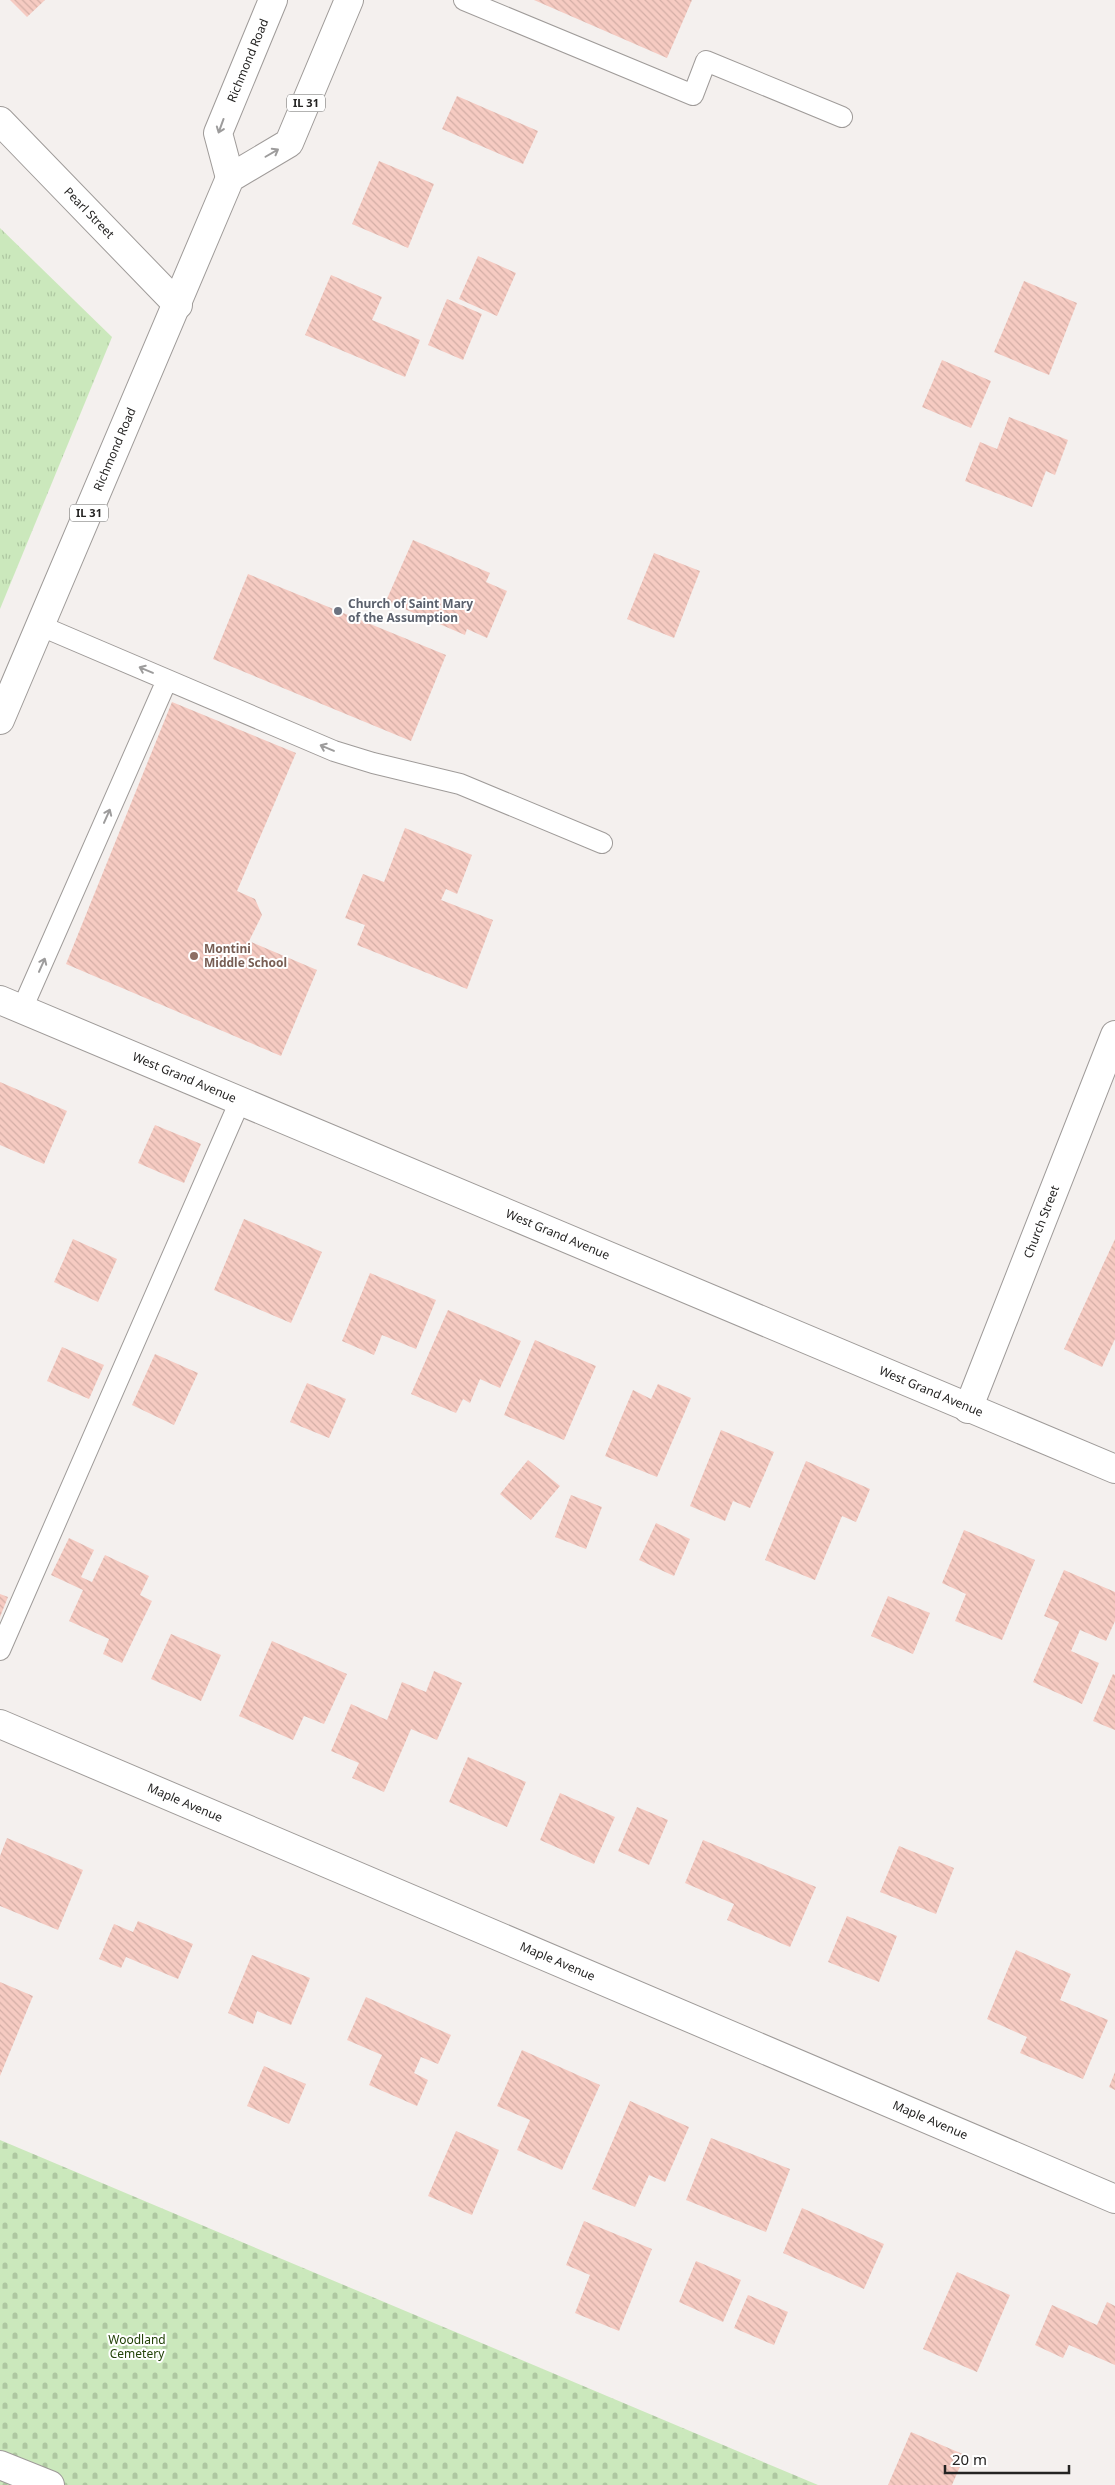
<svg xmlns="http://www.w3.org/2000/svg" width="1115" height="2485" font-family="'Noto Sans',sans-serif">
<defs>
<pattern id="grass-tufts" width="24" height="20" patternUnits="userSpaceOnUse" patternTransform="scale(1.25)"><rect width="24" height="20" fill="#cbe8bc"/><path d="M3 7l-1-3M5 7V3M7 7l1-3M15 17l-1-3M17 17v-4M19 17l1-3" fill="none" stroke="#aec7a1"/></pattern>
<pattern id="cemetery-stones" width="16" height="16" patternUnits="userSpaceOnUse" patternTransform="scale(1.25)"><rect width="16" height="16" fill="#cbe8bc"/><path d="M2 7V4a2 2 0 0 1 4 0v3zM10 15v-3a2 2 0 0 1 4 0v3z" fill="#aec7a1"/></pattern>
<pattern id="building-back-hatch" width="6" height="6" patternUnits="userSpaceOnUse" patternTransform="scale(1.25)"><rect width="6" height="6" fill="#f6cbc2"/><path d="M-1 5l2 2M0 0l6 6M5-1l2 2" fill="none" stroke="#d3aea6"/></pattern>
</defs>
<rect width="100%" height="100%" fill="#f4f0ee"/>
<path fill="url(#grass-tufts)" d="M0 228 112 337 0 609Z"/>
<path fill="url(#cemetery-stones)" d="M0 2140 818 2485H0Z"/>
<path fill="url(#building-back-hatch)" d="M10 0H45L27 17Z
M534 0H692L667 58Z
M457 96 538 131 523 164 442 129Z
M379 161 434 184 408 248 352 224Z
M478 256 516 273 497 316 459 299Z
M331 275 382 297 372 320 420 340 405 377 305 335Z
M1024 281 1077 303 1049 375 994 352Z
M447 299 482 314 463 360 428 345Z
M942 360 991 381 971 428 922 407Z
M1009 417 1068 440 1055 475 1046 471 1032 507 965 481 980 442 997 449Z
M413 540 490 573 486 582 507 591 487 638 467 629 465 635 386 601Z
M654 553 700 571 674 638 627 619Z
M248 574 446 655 411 741 213 659Z
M172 702 296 753 237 891 255 899 262 915 249 941 317 970 281 1056 66 964Z
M405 828 472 855 457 894 446 889 441 900 493 920 467 989 357 945 365 925 345 918 363 874 384 882Z
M0 1082 67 1111 44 1164 0 1145Z
M155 1125 201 1144 184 1183 138 1163Z
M244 1219 322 1252 291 1323 214 1290Z
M73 1239 117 1259 98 1302 54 1282Z
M1115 1239V1339L1102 1367 1064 1349Z
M370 1273 436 1300 416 1349 382 1335 374 1355 342 1341Z
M448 1310 521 1341 500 1388 480 1379 470 1403 463 1399 456 1413 411 1394Z
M535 1340 596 1366 564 1440 504 1415Z
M62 1347 104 1365 89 1399 47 1381Z
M155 1354 198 1373 174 1425 132 1405Z
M307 1383 346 1399 329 1438 290 1422Z
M658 1384 691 1398 657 1477 605 1456 633 1390 651 1399Z
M721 1430 774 1452 750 1508 733 1501 725 1521 690 1506Z
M528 1460 560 1486 531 1520 500 1494Z
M806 1461 870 1489 856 1522 842 1516 815 1580 765 1560Z
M571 1495 602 1507 586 1549 555 1537Z
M656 1523 690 1539 674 1576 639 1560Z
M964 1530 1035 1560 1002 1640 955 1621 966 1594 942 1583Z
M69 1538 94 1550 81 1577 92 1582 105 1555 149 1576 140 1595 152 1601 122 1663 103 1654 109 1639 69 1621 83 1590 51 1575Z
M1064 1570 1115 1592V1621L1106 1641 1080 1630 1071 1651 1099 1663 1082 1704 1033 1682 1059 1622 1044 1616Z
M0 1594 8 1597 0 1617Z
M888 1596 930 1613 913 1654 871 1636Z
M171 1634 221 1655 201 1701 151 1679Z
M272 1641 347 1674 324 1724 304 1716 293 1740 239 1716Z
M434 1671 462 1683 437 1740 411 1729 384 1792 352 1778 359 1763 331 1751 351 1704 387 1720 402 1682 426 1692Z
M1113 1674 1115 1675V1730L1093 1721Z
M468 1757 526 1782 507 1827 449 1802Z
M560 1793 615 1817 594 1864 540 1840Z
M637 1807 668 1820 649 1865 618 1851Z
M7 1838 83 1870 58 1930 0 1906V1856Z
M703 1840 816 1887 790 1947 727 1920 734 1904 685 1883Z
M899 1846 954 1868 936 1914 880 1892Z
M847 1916 897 1936 879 1982 828 1962Z
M138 1921 193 1944 178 1979 126 1957 121 1968 99 1959 114 1924 133 1932Z
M1016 1950 1071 1974 1060 2000 1108 2020 1083 2079 1020 2053 1027 2037 987 2019Z
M252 1955 310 1978 291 2025 257 2011 253 2024 228 2013Z
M0 1982 33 1996 0 2076Z
M366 1997 451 2035 438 2064 421 2057 414 2073 428 2080 417 2106 369 2085 382 2055 347 2040Z
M522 2050 600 2085 562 2170 517 2150 530 2120 497 2106Z
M264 2066 306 2084 289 2124 247 2106Z
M1115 2072V2090L1109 2087Z
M630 2101 689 2127 665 2182 649 2175 635 2207 592 2189Z
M456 2131 499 2150 472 2215 428 2196Z
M711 2138 790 2169 766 2232 686 2200Z
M802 2208 884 2244 864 2289 783 2253Z
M584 2221 652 2249 619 2331 575 2313 590 2275 566 2265Z
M696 2261 741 2280 723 2322 679 2302Z
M957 2272 1010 2295 977 2372 923 2349Z
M748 2295 788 2312 774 2345 734 2328Z
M1107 2302 1115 2306V2365L1069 2345 1063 2358 1035 2345 1052 2305 1097 2325Z
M911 2432 965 2455 952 2485H888Z"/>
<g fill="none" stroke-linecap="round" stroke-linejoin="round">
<defs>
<path id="service" d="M464 0 693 95 706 61 842 117
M41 626 334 751 373 763 460 784 602 843
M22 1009 167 680
M0 1650 240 1101"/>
<g id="minor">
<path id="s1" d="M0 1000 1115 1469"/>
<path id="s2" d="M968 1409 1115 1035"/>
<path id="s3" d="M0 1724 1115 2199"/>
<path d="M0 2465 50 2485"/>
</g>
<g id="tertiary">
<path id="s4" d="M0 121 178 305"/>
</g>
<g id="primary">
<path id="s5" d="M230 178 218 133 273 0"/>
<path id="s6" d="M0 720 230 178 289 143 349 0"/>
</g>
</defs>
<use href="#service" stroke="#9f9b99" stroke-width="22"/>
<use href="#minor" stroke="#9f9b99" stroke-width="30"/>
<use href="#tertiary" stroke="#9f9b99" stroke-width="30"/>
<use href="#primary" stroke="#9f9b99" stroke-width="30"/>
<use href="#service" stroke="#fff" stroke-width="20"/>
<use href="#minor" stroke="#fff" stroke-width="28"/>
<use href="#tertiary" stroke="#fff" stroke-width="28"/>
<use href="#primary" stroke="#fff" stroke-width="28"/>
</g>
<defs><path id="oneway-shaft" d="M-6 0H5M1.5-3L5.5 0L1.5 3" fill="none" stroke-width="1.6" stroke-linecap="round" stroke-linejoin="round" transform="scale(1.25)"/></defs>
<g stroke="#9d9c9c">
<use href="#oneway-shaft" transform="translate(221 126) rotate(110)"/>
<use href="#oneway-shaft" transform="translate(272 153) rotate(-30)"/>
<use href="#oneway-shaft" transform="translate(146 670) rotate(-157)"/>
<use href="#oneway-shaft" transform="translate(327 748) rotate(-157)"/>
<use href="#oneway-shaft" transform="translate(107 816) rotate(-66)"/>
<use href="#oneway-shaft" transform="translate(42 965) rotate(-66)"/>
</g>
<circle fill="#6b7280" stroke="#fff" stroke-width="2" cx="338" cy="611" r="5"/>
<circle fill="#8d6e63" stroke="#fff" stroke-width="2" cx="194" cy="956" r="5"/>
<g text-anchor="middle" stroke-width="4" stroke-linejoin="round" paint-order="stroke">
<g fill="#fff" stroke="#666665" stroke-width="1">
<rect x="287" y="94.5" width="38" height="17" rx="4"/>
<rect x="70" y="504.5" width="38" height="17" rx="4"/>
</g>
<g font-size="11" font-weight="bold" fill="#252423">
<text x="306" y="107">IL 31</text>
<text x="89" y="517">IL 31</text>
</g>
<g font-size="12" fill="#252423" stroke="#fff">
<text dy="4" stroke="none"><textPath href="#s5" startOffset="125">Richmond Road</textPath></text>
<text dy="4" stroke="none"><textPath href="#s4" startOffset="128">Pearl Street</textPath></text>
<text dy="4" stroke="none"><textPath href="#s6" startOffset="294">Richmond Road</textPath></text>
<text dy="4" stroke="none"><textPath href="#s1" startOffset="200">West Grand Avenue</textPath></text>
<text dy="4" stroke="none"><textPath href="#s2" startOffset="201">Church Street</textPath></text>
<text dy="4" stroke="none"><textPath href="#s1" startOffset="605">West Grand Avenue</textPath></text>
<text dy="4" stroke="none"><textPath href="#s1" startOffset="1010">West Grand Avenue</textPath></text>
<text dy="4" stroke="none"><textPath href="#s3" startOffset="201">Maple Avenue</textPath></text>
<text dy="4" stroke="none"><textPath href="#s3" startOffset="606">Maple Avenue</textPath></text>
<text dy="4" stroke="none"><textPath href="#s3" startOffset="1011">Maple Avenue</textPath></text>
</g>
<g font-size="12" font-weight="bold" fill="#5b616d" stroke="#fff" text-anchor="start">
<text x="348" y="608">Church of Saint Mary<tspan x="348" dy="14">of the Assumption</tspan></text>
</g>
<g font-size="12" font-weight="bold" fill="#785e54" stroke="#fff" text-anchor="start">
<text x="204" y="953">Montini<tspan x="204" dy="14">Middle School</tspan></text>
</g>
<g font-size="12" fill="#224207" stroke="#fff">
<text x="137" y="2344">Woodland<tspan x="137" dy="14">Cemetery</tspan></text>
</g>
</g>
<path d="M945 2465v8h124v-8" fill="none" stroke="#252423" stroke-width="2.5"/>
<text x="952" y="2465" font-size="15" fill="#252423" stroke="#ffffff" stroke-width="4" paint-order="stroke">20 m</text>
</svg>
